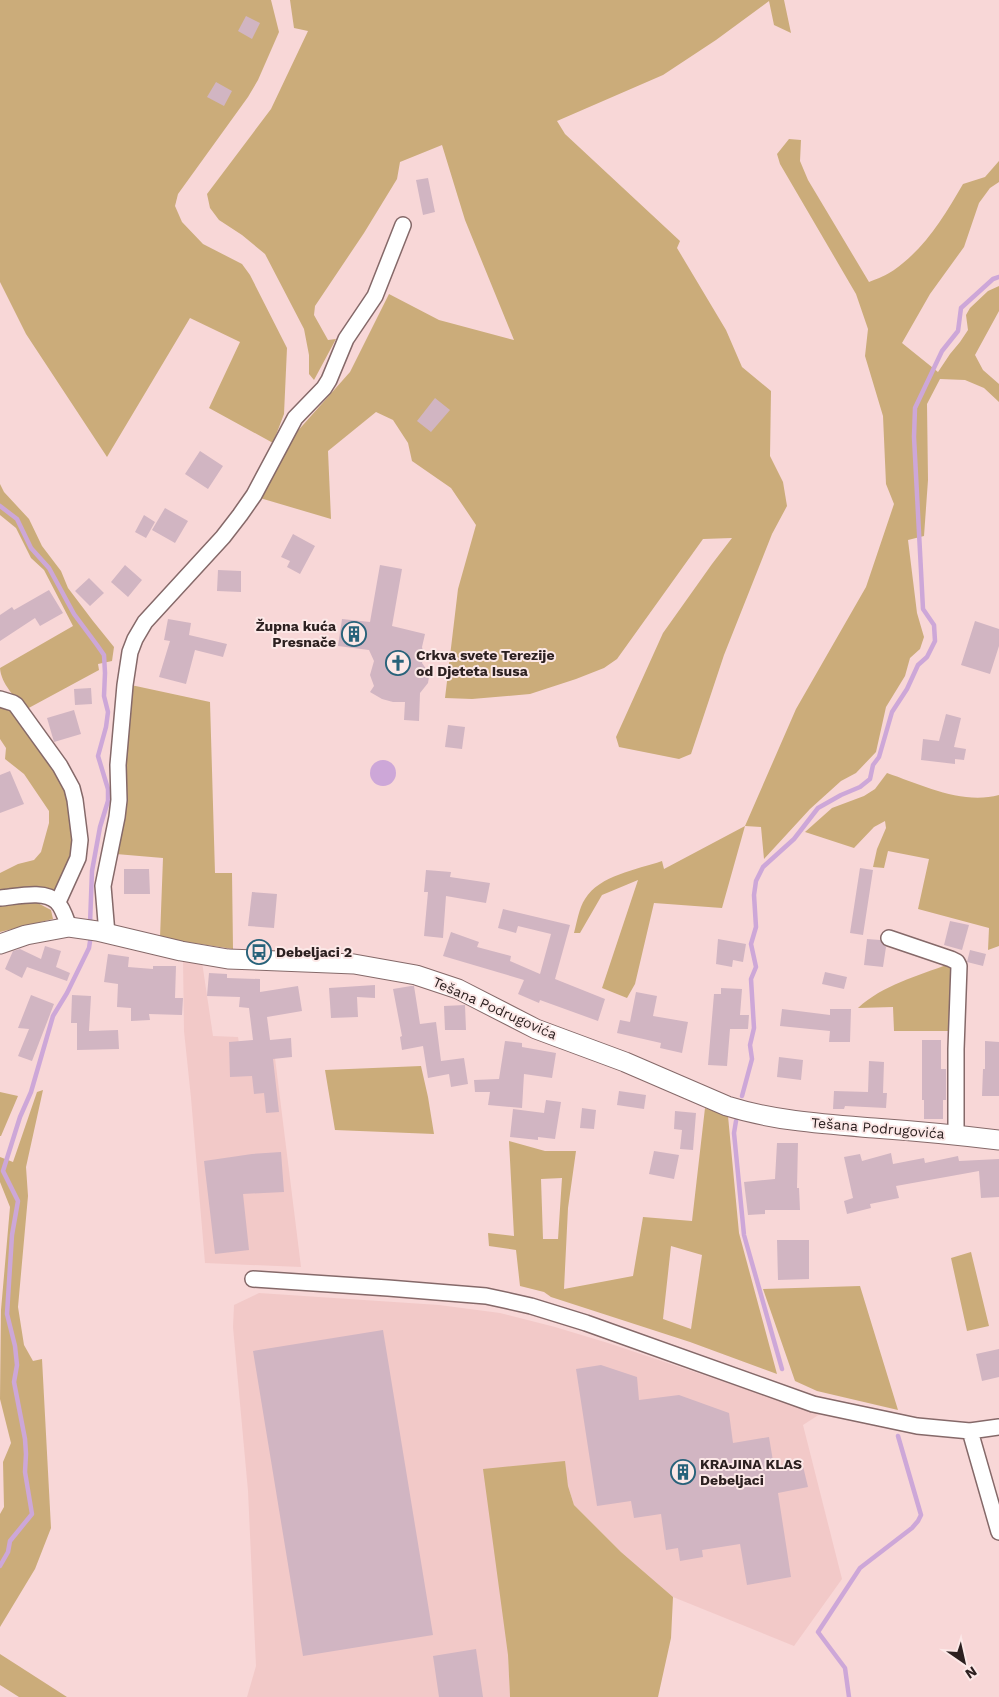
<svg xmlns="http://www.w3.org/2000/svg" width="999" height="1697" font-family="'Work Sans',sans-serif">
<rect width="100%" height="100%" fill="#f8d7d7"/>
<path fill="#f2c9c8" d="M183 958 202 962 213 1036 238 1037 242 1062 275 1058 301 1267 205 1263 191 1098 184 1031Z
M259 1293 439 1305 500 1313 555 1327 608 1343 820 1414 803 1425 842 1579 794 1646 673 1597 621 1552 574 1505 568 1486 564 1462 508 1655 510 1697H247L256 1666 248 1491 233 1327 234 1305Z"/>
<path fill="#cbac7a" fill-rule="evenodd" d="M0 0H271L279 32 258 80 248 97 178 194 175 206 182 222 203 244 242 264 250 275 287 348 284 414 273 443 209 408 240 342 190 318 107 457 26 334 0 282Z
M290 0H784L791 33 774 25 769 1 716 40 663 75 557 121 565 134 680 241 677 248 726 330 742 367 771 391 770 456 783 482 787 506 772 534 724 655 691 754 679 759 619 747 616 737 663 633 712 564 732 538 703 539 617 659 604 668 576 679 530 694 472 699 445 698 458 589 476 525 451 488 412 461 408 443 393 420 376 412 328 451 331 519 260 498 295 434 350 372 389 294 439 320 514 340 465 220 442 145 400 162 397 179 364 233 315 306 314 315 328 340 336 339 314 380 309 374V355L304 329 265 254 242 235 219 220 210 208 207 194 271 109 308 31 294 28Z
M789 139 801 140 800 161 808 180 869 282C877 279 887 275 894 270 925 248 944 217 963 184L985 177 999 161V182L990 188 979 203 964 247 930 294 902 343 938 372 950 354 960 342 968 330 966 315 970 308 988 291 999 286V311L975 355 983 370 999 384V402L984 388 965 380 940 379 927 404 928 480 924 536 908 540 917 613 924 637 920 649 910 658 905 676 886 707 876 752 856 773 841 781 810 809 764 859 761 827 745 826 722 908 654 903 635 984 627 998 602 988 638 880 602 895 580 933H574C577 922 579 908 585 899 600 875 636 870 662 861L664 869 745 826 796 709 866 587 894 504 886 484 883 416 865 356 868 329 856 294 780 164 777 154Z
M0 484 4 492 29 519 42 546 61 571 68 588 93 621 114 647 112 661 98 664 99 670 25 710C16 698 1 684 0 668L73 626 44 570 31 558 16 528 0 515Z
M131 685 210 702 215 873H232L233 949 160 938 163 858 116 854Z
M0 706 14 711 69 792 74 854 56 895 0 892V873L18 864 34 860 41 852 49 823V811L24 774 5 759 6 748 0 739Z
M887 773C922 785 962 805 999 795V946L988 950 989 928 918 909 929 859 888 851 884 868 873 867 877 849 886 828 885 821 874 827 854 848 805 832 832 808 864 796 875 789Z
M32 900 51 910 53 919 0 932V905Z
M949 964 952 969 950 1031H894L893 1007 858 1008C883 985 917 976 949 964Z
M421 1066 428 1097 434 1134 335 1130 325 1070Z
M43 1090 26 1167 28 1196 18 1307 24 1345 33 1361 42 1359 51 1528 35 1569 0 1627V1514L4 1507 3 1462 11 1443 0 1399 1 1310 10 1207 0 1182V1157L13 1162 37 1092Z
M0 1092 18 1096 1 1136H0Z
M705 1108 728 1116 739 1233 777 1374 690 1342 551 1297 544 1292 520 1286 516 1250 489 1246 488 1233 514 1236 509 1141 545 1151H576L568 1208 564 1289 633 1276 643 1217 692 1221ZM562 1178 558 1239H543L541 1179ZM671 1246 702 1255 691 1329 663 1319Z
M971 1252 989 1326 967 1331 951 1258Z
M860 1286 898 1410 817 1391 795 1381 763 1289Z
M565 1461 568 1486 574 1505 621 1552 673 1597 671 1638 658 1697H510L508 1655 483 1469Z
M0 1654 67 1697H19L0 1685Z"/>
<path fill="#cda7d8" d="M370 773a13 13 0 1 1 26 0a13 13 0 1 1-26 0Z"/>
<g fill="none" stroke-linecap="round" stroke-linejoin="round">
<path stroke="#cda7d8" stroke-width="4.5" d="M0 506 17 519 31 548 49 568 74 614 97 645 104 655 105 673 104 696 108 712 106 727 98 756 108 789V801L100 827 92 871 90 924
M742 1096 752 1059 750 1045 754 1028 751 979 756 967 751 944 756 927 754 895 756 881 763 867 794 839 818 808 841 795 860 787 870 779 873 765 879 757 892 712 907 689 918 665 927 657 935 641 934 625 923 609 914 437 915 408 942 351 958 331 961 308 993 279 999 277
M736 1121 734 1133 744 1235 782 1369
M0 1566 8 1552 10 1541 32 1514 25 1472 26 1454 25 1439 14 1382 17 1365 15 1346 7 1314 12 1235 18 1201 3 1171 20 1117 31 1092 53 1016 67 993 89 948 91 935
M849 1697 845 1668 818 1632 860 1568 912 1528 918 1521 921 1515 898 1436"/>
</g>
<path fill="#d1b5c2" d="M246 16 260 23 252 39 238 31Z
M216 82 232 91 224 106 207 97Z
M428 178 435 212 423 215 416 180Z
M435 398 450 410 431 432 417 421Z
M200 451 223 466 208 489 185 474Z
M165 508 188 521 175 543 152 530Z
M144 515 155 522 146 538 135 532Z
M293 534 315 546 300 574 287 567 290 561 281 557Z
M125 565 142 580 128 597 111 582Z
M380 565 402 569 392 626 425 634 422 647 424 656 422 663 427 670 429 677 428 683 420 693 419 721 404 720 405 702H393L382 699 370 692 374 686 370 675 374 661 369 650 338 646 342 619 370 622Z
M218 570 241 571V592L217 591Z
M89 578 104 593 90 606 75 591Z
M49 590 63 613 40 626 35 618 0 641V615L12 607 14 610Z
M168 619 191 623 189 635 227 644 223 657 195 650 186 684 159 677 170 641 164 640Z
M975 621 999 629V646L990 674 961 665Z
M91 688 92 704 75 705 74 689Z
M74 710 81 734 54 742 47 718Z
M946 714 961 718 954 747 966 749 964 760 955 759V764L921 760 923 739 939 741Z
M448 725 465 727 462 749 445 747Z
M10 771 24 804 0 813V775Z
M860 868 873 870 863 935 850 933Z
M124 869H149L150 894H124Z
M426 870 451 872 450 877 490 883 486 903 446 896 443 938 424 936 428 892H424Z
M252 892 277 894 274 928 248 926Z
M503 909 570 925 555 979 605 999 598 1021 540 1000 539 1003 518 994 524 980 443 956 451 932 479 942 477 947 511 956 510 961 540 974 551 934 518 926 516 933 498 928Z
M950 921 969 925 962 950 944 945Z
M718 939 746 944 743 962 733 960 732 967 716 964Z
M867 939 880 940 886 947 883 967 864 965Z
M45 946 61 951 56 967 70 973 67 981 27 967 22 978 5 969 13 951 20 949 41 959Z
M970 950 986 954 983 966 967 962Z
M108 954 129 957 128 967 153 969V966H176L175 998H183L182 1015 149 1014 150 1020 131 1021V1008L117 1007 118 984 104 982Z
M825 972 847 977 844 989 822 984Z
M209 973 227 974V978L260 979V992L298 986 302 1011 267 1017 270 1040 291 1038 292 1057 273 1059 279 1112 266 1113 264 1093 254 1094 252 1076 230 1077 229 1042 253 1040 249 1008 239 1007 240 997 207 996Z
M375 985V998L357 997 358 1017 331 1018 329 988Z
M411 986H414L420 1024 436 1022 441 1061 464 1058 468 1084 451 1087 449 1074 428 1078 423 1046 402 1050 400 1037 402 1036 393 989Z
M721 988 742 989 740 1015H749L748 1029H730L727 1066 708 1065 714 994H721Z
M636 992 657 996 653 1016 688 1022 682 1053 660 1048 661 1043 617 1033 620 1020 630 1022Z
M31 995 54 1004 32 1061 18 1056 29 1029 18 1028Z
M72 995 91 996 89 1031 118 1030 119 1049 77 1050V1023H71Z
M465 1005 466 1030H445L444 1006Z
M782 1009 830 1015V1009H851L850 1042H829L830 1031 780 1026Z
M922 1040H941V1069H946V1100H943V1119H924V1100H922Z
M505 1041 522 1043V1047L556 1053 552 1078 524 1074 522 1108 488 1105 490 1092H475L474 1080 499 1079Z
M985 1041 999 1042V1096H982L983 1069H985Z
M779 1057 803 1060 801 1080 777 1077Z
M869 1061 884 1062 883 1093H887L886 1108 845 1106 844 1109H833L834 1091 868 1092Z
M619 1091 646 1095 644 1109 617 1105Z
M546 1100 561 1102 555 1139 538 1137V1140L510 1137 513 1109 544 1113Z
M582 1108 596 1110 594 1129 580 1128Z
M675 1111 696 1113 693 1150 680 1149 682 1130 674 1129Z
M777 1143H798L797 1188H799L800 1210H765V1214L748 1215 744 1182 775 1179Z
M654 1151 679 1155 674 1179 649 1174Z
M281 1152 284 1192 243 1194 249 1250 215 1254 204 1161 252 1154Z
M891 1153 893 1164 924 1158 925 1163 958 1156 959 1161 999 1159V1197L981 1198 979 1171 896 1186 899 1198 870 1204 871 1208 847 1214 844 1201 853 1198 844 1157 860 1154 862 1161Z
M777 1240H809V1279L778 1280Z
M383 1330 433 1635 303 1656 253 1351Z
M999 1349V1377L982 1381 976 1354Z
M601 1365 637 1377 639 1400 679 1395 729 1413 733 1443 769 1437 774 1467 802 1462 808 1487 778 1493 791 1577 747 1585 740 1544 702 1550 703 1557 680 1561 678 1548 666 1550 661 1514 634 1518 631 1501 597 1506 576 1369Z
M476 1649 483 1697H439L433 1656Z"/>
<g fill="none" stroke-linecap="round" stroke-linejoin="round">
<defs>
<path id="minor" d="M0 699 13 703 16 705 60 766 72 788 75 800 80 840 78 858 58 902
M0 898C15 897 45 889 57 902 63 908 66 919 69 927
M107 934 103 886 117 817 119 800 118 765 125 685 130 652 135 639 145 622 223 537 240 515 254 495 295 418 324 388 329 380 346 339 375 296 403 225
M889 938 951 959 957 962 959 966 956 1049V1135
M253 1279 388 1288 486 1296 509 1301 531 1306 586 1323 813 1404 917 1426 970 1431 999 1427
M970 1431 999 1532"/>
<path id="tertiary" d="M0 944 26 935 69 927 97 931 181 951 228 959 354 964 416 975 458 989 536 1029 625 1062 727 1106C775 1121 824 1124 874 1128 916 1131 957 1135 999 1140"/>
</defs>
<use href="#minor" stroke="#856969" stroke-width="18"/>
<use href="#tertiary" stroke="#856969" stroke-width="21"/>
<use href="#minor" stroke="#fff" stroke-width="15"/>
<use href="#tertiary" stroke="#fff" stroke-width="19"/>
</g>
<defs>
<symbol id="building-ring" viewBox="-11 -11 22 22"><circle r="9.5" fill="#fce8e7" stroke="#27627a" stroke-width="1.5"/><path d="M-4-6H4V6H1V3H-1V6H-4ZM-2.5-4.3h1.7v1.8h-1.7ZM.8-4.3h1.7v1.8H.8ZM-2.5-1h1.7V.8h-1.7ZM.8-1h1.7V.8H.8Z" fill="#27627a"/></symbol>
<symbol id="church-ring" viewBox="-11 -11 22 22"><circle r="9.5" fill="#fce8e7" stroke="#27627a" stroke-width="1.5"/><path d="M-1.2-6h2.4v3.5h3.3v2.4h-3.3V6h-2.4V-.1h-3.3v-2.4h3.3Z" fill="#27627a"/></symbol>
<symbol id="bus-ring" viewBox="-11 -11 22 22"><circle r="9.5" fill="#fce8e7" stroke="#27627a" stroke-width="1.5"/><path d="M-5-6H5V4H4V6H2V4H-2V6H-4V4H-5ZM-3.5-4V0h7V-4ZM-3.5 1.2v1.5H-2V1.2ZM2 1.2v1.5H3.5V1.2Z" fill="#27627a"/></symbol>
</defs>
<g fill-rule="evenodd">
<use href="#building-ring" x="340" y="620" width="28" height="28"/>
<use href="#church-ring" x="384" y="649" width="28" height="28"/>
<use href="#bus-ring" x="245" y="938" width="28" height="28"/>
<use href="#building-ring" x="669" y="1458" width="28" height="28"/>
</g>
<g text-anchor="middle" stroke-width="4" stroke-linejoin="round" paint-order="stroke">
<g font-size="14" font-weight="bold" fill="#2c2020" stroke="#fce8e7" text-anchor="start">
<text x="336" y="631" text-anchor="end">Župna kuća<tspan x="336" dy="16">Presnače</tspan></text>
<text x="416" y="660">Crkva svete Terezije<tspan x="416" dy="16">od Djeteta Isusa</tspan></text>
<text x="276" y="957">Debeljaci 2</text>
<text x="700" y="1469">KRAJINA KLAS<tspan x="700" dy="16">Debeljaci</tspan></text>
</g>
<g font-size="14" fill="#2c2020" stroke="#fce8e7">
<text transform="translate(495 1008) rotate(24)" y="5">Tešana Podrugovića</text>
<text transform="translate(878 1128) rotate(5)" y="5">Tešana Podrugovića</text>
</g>
</g>
<g transform="translate(964 1662) rotate(146)" stroke="#fce8e7" stroke-width="4" paint-order="stroke">
<path d="M0-4L9 19L0 12L-9 19Z" fill="#2c2020"/>
<text y="-8" font-size="14" font-weight="bold" text-anchor="middle" fill="#2c2020">N</text>
</g>
</svg>
